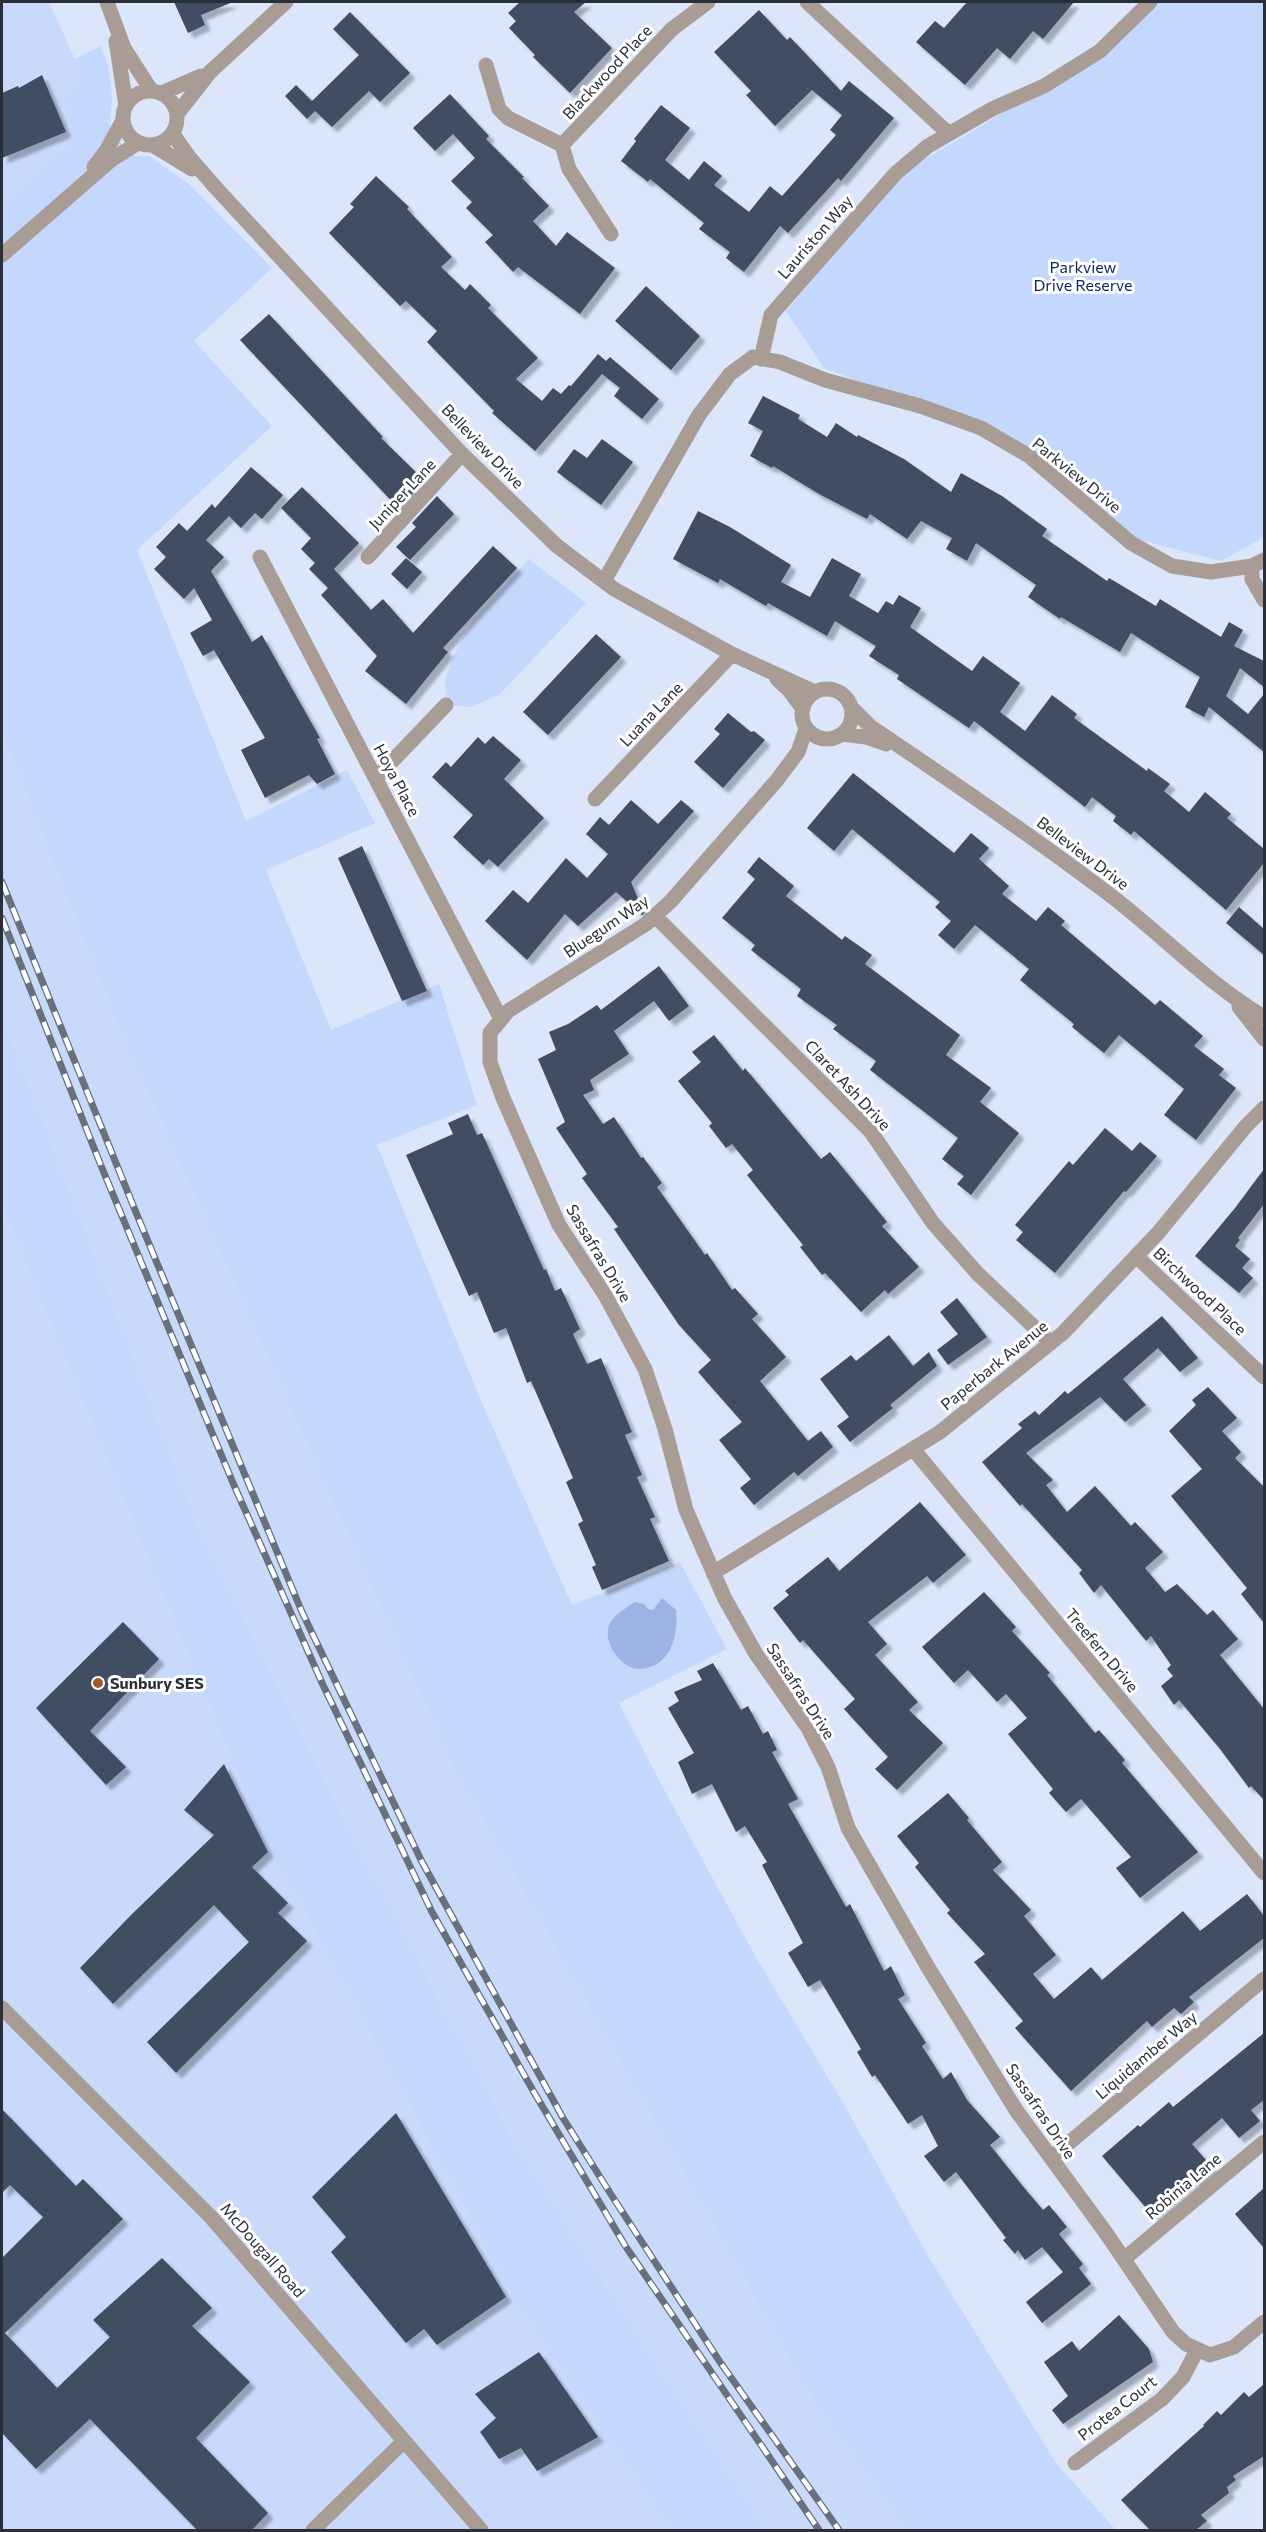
<svg xmlns="http://www.w3.org/2000/svg" width="1266" height="2532" font-family="Commissioner,sans-serif">
<defs>
<filter id="shadow"><feDropShadow dx="5.5" dy="5.5" stdDeviation="1.5" flood-color="#0004"/></filter>
</defs>
<rect width="100%" height="100%" fill="#dbe6fb"/>
<path fill="#c8d9fa" d="M2 2H49L75 59 82 85 64 97 76 138 2 205Z
M2 733 118 1027 455 1771 812 2399 907 2530H768L666 2378 517 2147 391 1908 205 1544 2 1014Z
M2 1207 263 1836 517 2304 670 2530H2Z"/>
<path fill="#c4d7fc" d="M1149 2H1264V537L1221 561 1136 539 991 433 824 368 786 311 904 172 1094 58Z
M100 46 108 65 112 96 110 125 122 145 135 156H149L189 184 272 268 194 341 272 426 137 550 246 821 347 770 375 823 266 870 331 1030 439 984 477 1105 377 1145 481 1401 572 1605 680 1562 727 1649 619 1703 661 1784 753 1952 842 2101 928 2256 1056 2463 1116 2530H907L812 2399 455 1771 118 1027 2 733V205L76 138 63 97 82 85 75 59Z
M529 559 586 603 499 695 470 707 446 705 445 680 454 655 474 618Z
M2 1014 205 1544 391 1908 517 2147 666 2378 768 2530H670L517 2304 263 1836 2 1207Z"/>
<path fill="#9bb4e4" d="M662 1598 676 1610C679 1636 670 1669 638 1669 620 1668 601 1640 610 1623 615 1614 626 1608 635 1602L644 1604 648 1609 653 1610Z"/>
<path fill="#414d62" filter="url(#shadow)" d="M174 2H233L201 15 205 25 188 33Z
M520 2H586L574 12 612 48 570 93 533 57 535 55 509 28 516 21 508 13Z
M967 2H1074L1043 39 1033 31 1010 59 997 48 965 85 916 42 935 21 944 28Z
M759 10 787 40 790 37 841 91 849 81 894 118 841 181 838 178 788 233 780 226 744 272 726 258 730 252 699 229 704 223 650 179 648 182 621 161 636 141 634 139 661 105 690 128 665 160 689 180 704 161 722 176 714 185 749 212 770 186 782 196 836 135 830 130 842 115 812 90 775 126 746 95 751 91 714 52Z
M350 12 410 73 380 102 369 91 332 127 315 111 307 119 285 96 296 85 312 101 359 55 333 29Z
M42 75 66 132 2 158V93L18 86 19 88Z
M450 94 489 136 486 139 524 177 522 178 549 206 533 221 556 246 567 232 615 268 580 314 518 267 513 272 485 242 493 235 466 208 472 202 451 181 475 158 453 134 435 151 413 128Z
M376 176 409 207 407 209 452 257 441 267 465 290 470 284 491 305 488 308 538 358 516 379 542 401 553 388 561 394 569 385 571 386 598 354 606 361 610 357 659 399 642 419 614 396 620 388 602 374 535 451 492 413 494 411 427 342 437 331 406 301 400 306 329 233 354 207 350 204Z
M646 286 700 336 671 370 615 321Z
M269 314 383 437 381 438 424 480 399 509 240 340Z
M763 396 800 415 798 419 827 437 836 423 857 437 858 435 904 459 951 492 961 473 1002 496 1047 529 1042 536 1107 581 1109 578 1156 606 1160 599 1221 637 1229 622 1243 630 1234 646 1264 661V687L1240 668 1226 696 1248 714 1264 694V752L1209 707 1204 717 1185 707 1200 677 1131 633 1120 652 1061 617 1060 619 1028 597 1036 585 976 543 967 561 946 549 952 538 921 521 907 539 870 514 867 519 819 494 773 466 772 468 750 456 763 431 748 423Z
M602 439 633 462 601 505 557 472 574 449 587 458Z
M251 467 283 495 262 519 255 513 241 528 229 516 206 540 224 557 211 571 252 642 262 635 320 738 317 739 335 774 317 784 309 775 265 798 241 750 265 738 214 650 203 656 190 633 212 620 194 588 184 599 154 569 166 557 156 547 179 523 187 531 212 504 215 508Z
M302 487 359 543 334 569 371 610 383 599 413 633 493 546 517 568 443 648 448 652 406 704 365 671 377 656 321 595 328 588 309 569 315 563 301 549 311 538 281 508Z
M437 496 454 514 410 560 396 547 416 527 412 523Z
M698 511 730 527 791 565 781 582 810 597 832 558 861 574 849 596 878 613 886 601 893 605 899 595 921 608 910 627 972 671 983 656 1020 683 1000 712 1025 731 1052 695 1077 714 1074 718 1147 771 1148 768 1170 784 1164 791 1189 812 1205 792 1231 814 1227 818 1264 849V863L1226 910 1134 831 1131 835 1113 821 1116 816 1092 797 1085 807 974 721 969 728 897 679 899 675 869 656 876 646 835 621 827 636 768 603 766 606 720 579 718 583 673 559Z
M406 558 422 572 407 589 391 574Z
M596 634 621 657 548 735 523 712Z
M728 713 751 732 754 731 765 740 723 788 694 762 720 734 714 729Z
M493 736 521 760 504 779 544 818 498 867 489 859 483 865 453 837 473 815 432 777 446 762 451 767 478 737 485 744Z
M853 773 954 853 971 833 989 848 979 859 1009 886 1002 894 1036 921 1048 907 1065 921 1061 925 1155 1005 1160 1000 1203 1036 1194 1046 1224 1069 1219 1075 1236 1088 1196 1140 1164 1115 1184 1089 1119 1035 1104 1053 1072 1027 1074 1024 1020 980 1029 969 975 925 954 949 938 935 951 921 935 907 940 902 852 829 834 851 807 828Z
M631 800 658 824 681 800 694 811 631 882 644 913 642 915 616 892 578 926 565 914 527 960 485 921 513 890 528 903 566 858 587 878 608 854 586 834 600 817 609 825Z
M362 846 427 991 402 1001 338 858Z
M759 857 794 886 786 896 842 940 845 936 872 955 865 964 960 1035 946 1055 991 1088 980 1102 1019 1133 971 1195 957 1184 964 1176 942 1159 958 1138 870 1070 876 1061 833 1029 837 1025 797 996 801 989 751 950 755 945 722 918 755 879 747 872Z
M1239 907 1264 929V955L1226 923Z
M659 966 689 1006 669 1021 654 1001 614 1031 629 1054 590 1080 594 1090 583 1095 603 1124 614 1117 641 1158 643 1157 662 1183 657 1187 705 1255 707 1253 732 1290 735 1288 758 1314 752 1319 786 1357 760 1381 808 1441 821 1431 833 1447 798 1476 794 1472 754 1505 740 1488 751 1479 719 1440 742 1422 698 1372 711 1360 679 1325 614 1229 618 1227 582 1178 587 1174 556 1128 565 1122 538 1059 556 1050 549 1032 568 1024 597 1005 601 1010Z
M714 1035 743 1071 745 1068 821 1159 830 1152 887 1222 882 1226 919 1267 888 1294 885 1290 861 1312 825 1273 822 1275 800 1247 803 1245 747 1175 753 1170 732 1144 726 1148 709 1126 712 1123 678 1081 701 1062 692 1052Z
M468 1114 477 1135 482 1133 544 1270 546 1269 555 1291 561 1288 580 1329 573 1334 587 1364 601 1358 632 1432 625 1435 642 1475 637 1477 655 1517 650 1519 669 1561 602 1590 592 1567 596 1565 578 1524 583 1521 566 1482 573 1478 531 1381 527 1383 506 1328 494 1333 477 1292 469 1296 406 1155 453 1134 448 1123Z
M1105 1128 1132 1151 1140 1142 1157 1156 1126 1192 1124 1191 1055 1273 1016 1240 1023 1232 1015 1225 1069 1161 1073 1165Z
M1264 1169V1204L1238 1238 1240 1240 1235 1246 1250 1259 1242 1268 1253 1278 1239 1293 1195 1256 1235 1208Z
M957 1298 987 1337 948 1365 937 1350 958 1334 940 1312Z
M1162 1316 1198 1358 1180 1372 1158 1348 1123 1379 1146 1405 1125 1422 1100 1397 1026 1453 1053 1480 1046 1485 1067 1512 1095 1486 1131 1526 1135 1522 1163 1552 1145 1568 1165 1592 1177 1584 1207 1615 1213 1610 1238 1639 1220 1655 1264 1709V1800L1251 1786 1249 1788 1220 1749 1179 1700 1174 1705 1161 1686 1173 1676 1167 1669 1171 1665 1151 1636 1146 1641 1101 1585 1094 1593 1079 1573 1082 1570 1022 1504 1020 1506 982 1462 1022 1428 1018 1424 1035 1411 1039 1415 1065 1391 1068 1394Z
M889 1335 913 1366 929 1352 937 1366 890 1405 893 1408 850 1442 837 1426 849 1417 820 1379 851 1355 856 1361Z
M1208 1387 1237 1418 1222 1431 1241 1452 1235 1458 1264 1487V1623L1241 1594 1247 1588 1171 1496 1202 1469 1169 1431 1196 1405 1192 1400Z
M920 1502 966 1555 933 1583 927 1576 868 1622 887 1644 875 1655 918 1702 909 1710 943 1743 897 1790 875 1769 888 1757 844 1709 855 1699 803 1640 800 1643 773 1608 789 1595 785 1591 828 1557 839 1571Z
M984 1592 1016 1627 1012 1631 1050 1673 1047 1675 1095 1733 1099 1730 1125 1760 1122 1763 1198 1852 1140 1898 1116 1868 1131 1857 1081 1799 1066 1812 1049 1793 1053 1789 1008 1734 1027 1718 1006 1694 997 1702 968 1670 954 1683 922 1647Z
M123 1622 159 1659 90 1731 126 1767 106 1785 36 1708Z
M713 1663 741 1710 748 1706 763 1734 768 1731 777 1750 772 1752 798 1799 788 1804 846 1907 850 1904 884 1971 891 1966 905 1995 898 1999 926 2043 922 2046 943 2079 951 2072 967 2100 1000 2137 990 2145 1021 2184 1043 2210 1049 2205 1067 2227 1059 2234 1083 2264 1079 2268 1091 2284 1042 2323 1026 2302 1063 2272 1042 2247 1025 2260 1018 2250 1015 2254 1003 2240 1006 2238 956 2172 944 2182 924 2156 938 2146 922 2115 908 2124 875 2075 872 2077 857 2052 861 2049 820 1980 808 1987 788 1953 803 1943 762 1865 767 1862 745 1826 736 1832 712 1784 692 1794 678 1762 694 1753 668 1708 679 1701 674 1692 702 1680 697 1671Z
M224 1764 268 1852 252 1867 288 1903 278 1913 307 1941 176 2073 147 2042 249 1942 214 1905 113 2004 80 1968 131 1915 214 1835 184 1810Z
M948 1793 969 1818 967 1820 1002 1862 993 1870 1031 1910 1024 1916 1056 1955 1033 1974 1054 1999 1091 1967 1102 1980 1183 1911 1200 1931 1247 1894 1264 1916V1938L1189 1997 1194 2002 1181 2014 1174 2008 1152 2027 1147 2021 1071 2091 1015 2028 1023 2021 974 1962 985 1954 947 1913 950 1910 915 1867 919 1863 897 1836Z
M1264 2033V2100L1251 2110 1260 2121 1239 2138 1222 2118 1192 2144 1212 2167 1195 2182 1193 2180 1152 2215 1102 2156 1138 2125 1140 2127 1169 2102 1173 2107Z
M2 2109 76 2186 83 2179 123 2219 5 2333 57 2388 110 2337 93 2320 162 2258 212 2308 192 2326 250 2382 196 2438 268 2513 252 2530H197L90 2419 36 2469 2 2433V2258L43 2217 10 2185 2 2193Z
M396 2113 506 2297 437 2345 424 2329 406 2343 331 2252 346 2237 312 2197Z
M1264 2188V2248L1235 2214Z
M1119 2315 1149 2349 1153 2362 1063 2424 1052 2410 1068 2396 1044 2362 1072 2341 1079 2351Z
M539 2352 598 2437 537 2471 521 2448 499 2459 480 2432 496 2418 475 2394Z
M1264 2384V2456L1233 2476 1236 2480 1227 2487 1229 2493 1201 2515 1207 2521 1196 2530H1150L1121 2500 1204 2426 1203 2425 1217 2411 1221 2415 1244 2392 1249 2397Z"/>
<g fill="none" stroke-linecap="round" stroke-linejoin="round">
<path stroke="#a89c95" stroke-width="15" d="M107 2 124 48 151 90
M807 2 949 134
M116 41 126 106
M486 65 499 109 508 118 562 145 569 169 611 234
M123 118a27 27 0 1 1 54 0a27 27 0 1 1-54 0Z
M162 93 201 76
M177 114 210 72 286 2
M173 134 189 157 216 188 462 454 557 546 614 589 732 654 815 692
M153 145 192 169
M562 145 672 29 708 2
M94 167 106 151 123 120
M2 255 111 160 138 143
M761 359 771 315 896 173 928 146 992 109 1044 86 1100 51 1150 2
M260 557 501 1019
M368 557 462 454
M1252 566V579L1264 600
M604 581 699 415 730 374 753 357 780 362 825 380 920 406 981 428 1029 456 1131 543 1172 566 1211 572 1252 566 1264 560
M777 679 789 690 803 709
M802 714a25 25 0 1 1 50 0a25 25 0 1 1-50 0Z
M852 708 871 727C953 782 1035 838 1114 898 1164 937 1209 984 1264 1017
M806 729 798 752 777 780 671 901 646 924 508 1011 490 1033V1062L503 1098 559 1225 605 1295 645 1369 665 1429 686 1510 725 1599 756 1654 808 1728 828 1767 848 1828 929 1969 1016 2110 1106 2233 1173 2332 1186 2344 1210 2355 1234 2347 1264 2322
M842 734 866 737 886 744
M376 778 446 705
M595 799 732 654
M655 916 871 1132 933 1223 977 1273 1051 1343
M1239 1007 1264 1039
M1136 1256 1264 1377
M913 1449 1264 1873
M713 1573 940 1432 1063 1333 1158 1233 1246 1126 1264 1108
M2 2008 210 2216 481 2530
M1051 2158 1264 1979
M1124 2259 1264 2142
M1075 2463 1162 2399 1183 2377 1197 2350
M313 2530 403 2442"/>
<defs>
<path id="rail" d="M2 882 135 1210 302 1612 422 1862 563 2118 612 2196 720 2362 839 2530
M2 918 102 1168 233 1483 323 1685 432 1912 535 2094 626 2247 819 2530"/>
</defs>
<use href="#rail" stroke="#68707d" stroke-width="7"/>
<use href="#rail" stroke="#fff" stroke-width="4.5" stroke-dasharray="14" stroke-linecap="butt"/>
</g>
<circle fill="#9e5a2b" stroke="#fff" stroke-width="2" cx="98" cy="1683" r="6"/>
<g text-anchor="middle" stroke-width="6" stroke-linejoin="round" paint-order="stroke">
<g font-size="16" fill="#292e38" stroke="#fff">
<text transform="translate(607 72) rotate(-47)" y="6">Blackwood Place</text>
<text transform="translate(815 237) rotate(-49)" y="6">Lauriston Way</text>
<text transform="translate(483 446) rotate(46)" y="6">Belleview Drive</text>
<text transform="translate(1077 475) rotate(39)" y="6">Parkview Drive</text>
<text transform="translate(402 494) rotate(-47)" y="6">Juniper Lane</text>
<text transform="translate(651 714) rotate(-46)" y="6">Luana Lane</text>
<text transform="translate(397 780) rotate(62)" y="6">Hoya Place</text>
<text transform="translate(1083 853) rotate(37)" y="6">Belleview Drive</text>
<text transform="translate(606 926) rotate(-34)" y="6">Bluegum Way</text>
<text transform="translate(848 1085) rotate(47)" y="6">Claret Ash Drive</text>
<text transform="translate(599 1253) rotate(59)" y="6">Sassafras Drive</text>
<text transform="translate(1200 1291) rotate(43)" y="6">Birchwood Place</text>
<text transform="translate(994 1365) rotate(-39)" y="6">Paperbark Avenue</text>
<text transform="translate(1102 1650) rotate(50)" y="6">Treefern Drive</text>
<text transform="translate(801 1691) rotate(57)" y="6">Sassafras Drive</text>
<text transform="translate(1146 2055) rotate(-40)" y="6">Liquidamber Way</text>
<text transform="translate(1041 2111) rotate(56)" y="6">Sassafras Drive</text>
<text transform="translate(1183 2186) rotate(-40)" y="6">Robinia Lane</text>
<text transform="translate(263 2250) rotate(49)" y="6">McDougall Road</text>
<text transform="translate(1117 2408) rotate(-38)" y="6">Protea Court</text>
</g>
<g font-size="16" fill="#0c255d" stroke="#fff">
<text x="1083" y="273">Parkview<tspan x="1083" dy="18">Drive Reserve</tspan></text>
</g>
<g font-size="16" font-weight="bold" fill="#292e38" stroke="#fff" text-anchor="start">
<text x="110" y="1689">Sunbury SES</text>
</g>
</g>
<rect width="1266" height="2532" fill="none" stroke="#292e38" stroke-width="6"/>
</svg>
